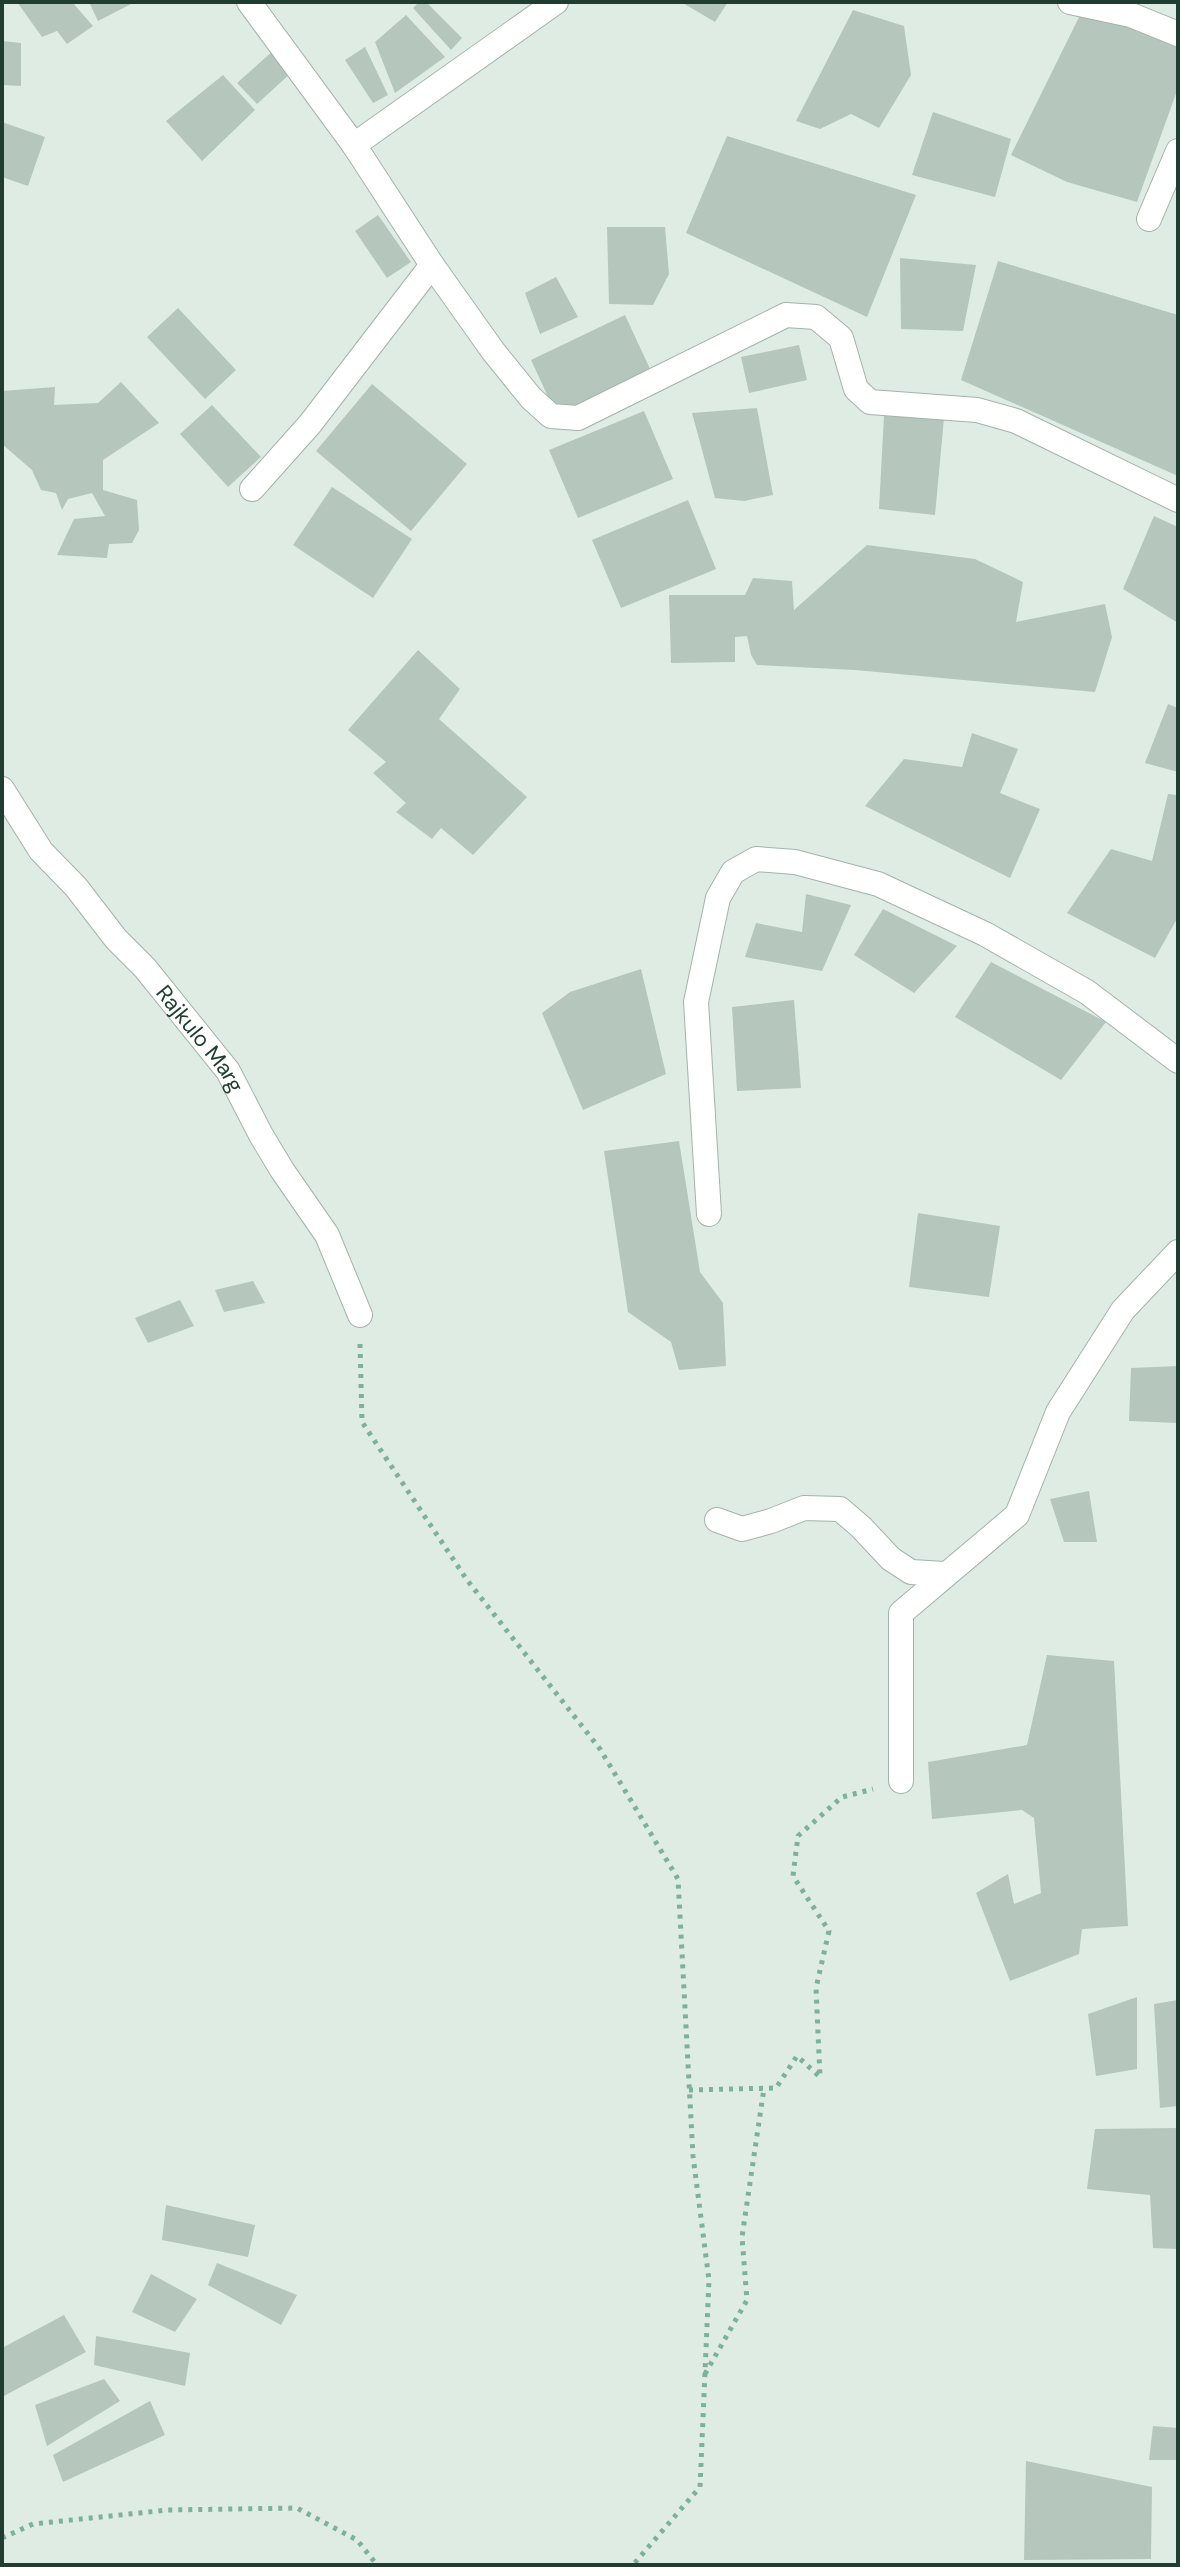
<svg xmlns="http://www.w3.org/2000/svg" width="1180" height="2567" font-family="'DM Sans',sans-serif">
<rect width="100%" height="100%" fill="#dfece4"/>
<path fill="#b5c6bd" d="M17 2H72L93 26 67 44 57 31 42 37Z
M89 2H135L98 21Z
M419 2H426L462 38 451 50 413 8Z
M681 2H728L715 22Z
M853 10 904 26 911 75 879 128 851 114 820 129 796 121Z
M1082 11 1178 38V88L1137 202 1067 182 1011 155Z
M406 15 445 57 395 93 375 42Z
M2 41 21 43V86L2 85Z
M365 47 388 95 373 103 345 60Z
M274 50 291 73 257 104 237 83Z
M223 75 255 110 202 161 166 121Z
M933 112 1011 139 995 197 912 175Z
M2 122 45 137 28 186 2 177Z
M727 136 916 195 867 317 686 233Z
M378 215 411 262 387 278 355 231Z
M607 227H665L669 274 653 305 609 304Z
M900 258 976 265 963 331 901 329Z
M998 261 1178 315V476L961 380Z
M556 277 578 317 540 334 525 293Z
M178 308 236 370 205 399 147 337Z
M625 315 651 371 557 416 531 360Z
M799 345 807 380 749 393 741 357Z
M121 382 159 423 103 460V490L137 500 139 530 132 543 109 544 107 558 57 555 74 519 105 516 92 493 68 499 62 510 56 493 41 490 32 470 2 444V391L55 387 54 405 98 403Z
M372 384 467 464 411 531 316 451Z
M212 405 261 457 228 487 180 434Z
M757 408 773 495 744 501 715 498 692 413Z
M644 411 673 479 578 518 549 450Z
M884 416 944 418 935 515 879 509Z
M332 487 412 539 373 598 293 545Z
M688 500 716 569 621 608 592 540Z
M1154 516 1178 527V623L1123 589Z
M867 545 975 559 1023 582 1016 622 1105 604 1112 637 1095 692 855 670 757 665 751 655 747 636 735 637V662L671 663 669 595H745L753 578 792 581 794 610Z
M418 650 460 689 439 719 527 797 473 855 441 828 432 839 396 812 406 803 373 773 386 762 348 730Z
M1168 704 1178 708V772L1145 763Z
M972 733 1018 749 1000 793 1040 809 1010 878 865 806 904 759 962 767Z
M1168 794 1178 795V917L1155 958 1067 913 1111 849 1152 861Z
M806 894 851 905 822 971 745 957 756 923 802 932Z
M883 909 957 946 914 993 854 955Z
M991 962 1106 1022 1061 1080 955 1017Z
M641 969 666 1074 583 1110 542 1013 570 992Z
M794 1000 801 1088 737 1091 732 1007Z
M679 1141 700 1272 723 1303 726 1366 679 1370 671 1342 628 1312 604 1151Z
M918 1213 1000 1226 989 1297 909 1287Z
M253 1281 265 1303 224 1312 215 1290Z
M180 1300 194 1326 148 1343 135 1318Z
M1178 1366V1423L1129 1421 1131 1368Z
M1089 1491 1097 1542H1064L1050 1499Z
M1047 1655 1114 1661 1128 1926 1082 1929 1079 1954 1010 1981 976 1893 1008 1874 1014 1904 1041 1893 1034 1818 1022 1810 932 1819 928 1762 1027 1745Z
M1137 1997V2069L1096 2076 1088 2014Z
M1178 2000V2106L1160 2108 1154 2004Z
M1178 2128V2249L1153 2248 1150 2195 1087 2189 1095 2129Z
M166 2205 255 2225 248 2257 162 2240Z
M217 2263 297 2295 281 2325 208 2285Z
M151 2274 197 2299 175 2332 132 2312Z
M64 2315 86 2352 2 2397V2348Z
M96 2336 190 2353 185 2386 94 2365Z
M104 2379 120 2401 47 2446 35 2405Z
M150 2401 165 2435 63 2482 53 2455Z
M1153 2426 1178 2428V2460H1149Z
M1026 2461 1152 2487 1151 2559 1024 2560Z"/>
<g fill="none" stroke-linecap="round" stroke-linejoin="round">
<defs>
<g id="minor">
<path d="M249 2 354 145 432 265 493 351 531 398 551 416 578 418 786 315 816 317 841 338 856 389 870 402 977 410 1016 421 1178 500"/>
<path d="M1070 2 1131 15 1178 34"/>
<path d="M354 145 556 2"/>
<path d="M1149 219 1178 151"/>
<path d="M252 489 310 424 432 265"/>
<path id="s1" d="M2 789 41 851 76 887 116 939 145 968 228 1071 261 1135 282 1170 327 1235 360 1315"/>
<path d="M709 1214 696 1002 718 898 733 872 756 859 795 862 878 884 985 934 1087 992 1178 1061"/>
<path d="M717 1520 742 1529 771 1521 804 1508 840 1509 861 1527 891 1559 911 1572 945 1574"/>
<path d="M901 1781V1613L1017 1515 1058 1412 1123 1310 1178 1252"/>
</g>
</defs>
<use href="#minor" stroke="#a2b4aa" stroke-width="26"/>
<path stroke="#7eb199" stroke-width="5" stroke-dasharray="4 6" stroke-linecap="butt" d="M360 1344 362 1422 467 1580 600 1749 678 1879 693 2156 709 2280 700 2487 633 2565
M689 2090 776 2088 797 2056 820 2077 816 1988 829 1931 793 1876 798 1836 842 1797 873 1789
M705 2374 747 2300 742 2237 764 2088
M2 2538 33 2524 168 2510 297 2508 357 2540 377 2565"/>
<use href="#minor" stroke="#fff" stroke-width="24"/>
</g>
<g text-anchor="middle" stroke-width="7" stroke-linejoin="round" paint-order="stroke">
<g font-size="22" fill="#1f3d30" stroke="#f0f8f3">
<text dy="8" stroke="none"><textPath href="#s1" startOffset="320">Rajkulo Marg</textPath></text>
</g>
</g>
<rect width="1180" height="2567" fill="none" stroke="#1f3d30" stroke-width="8"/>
</svg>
